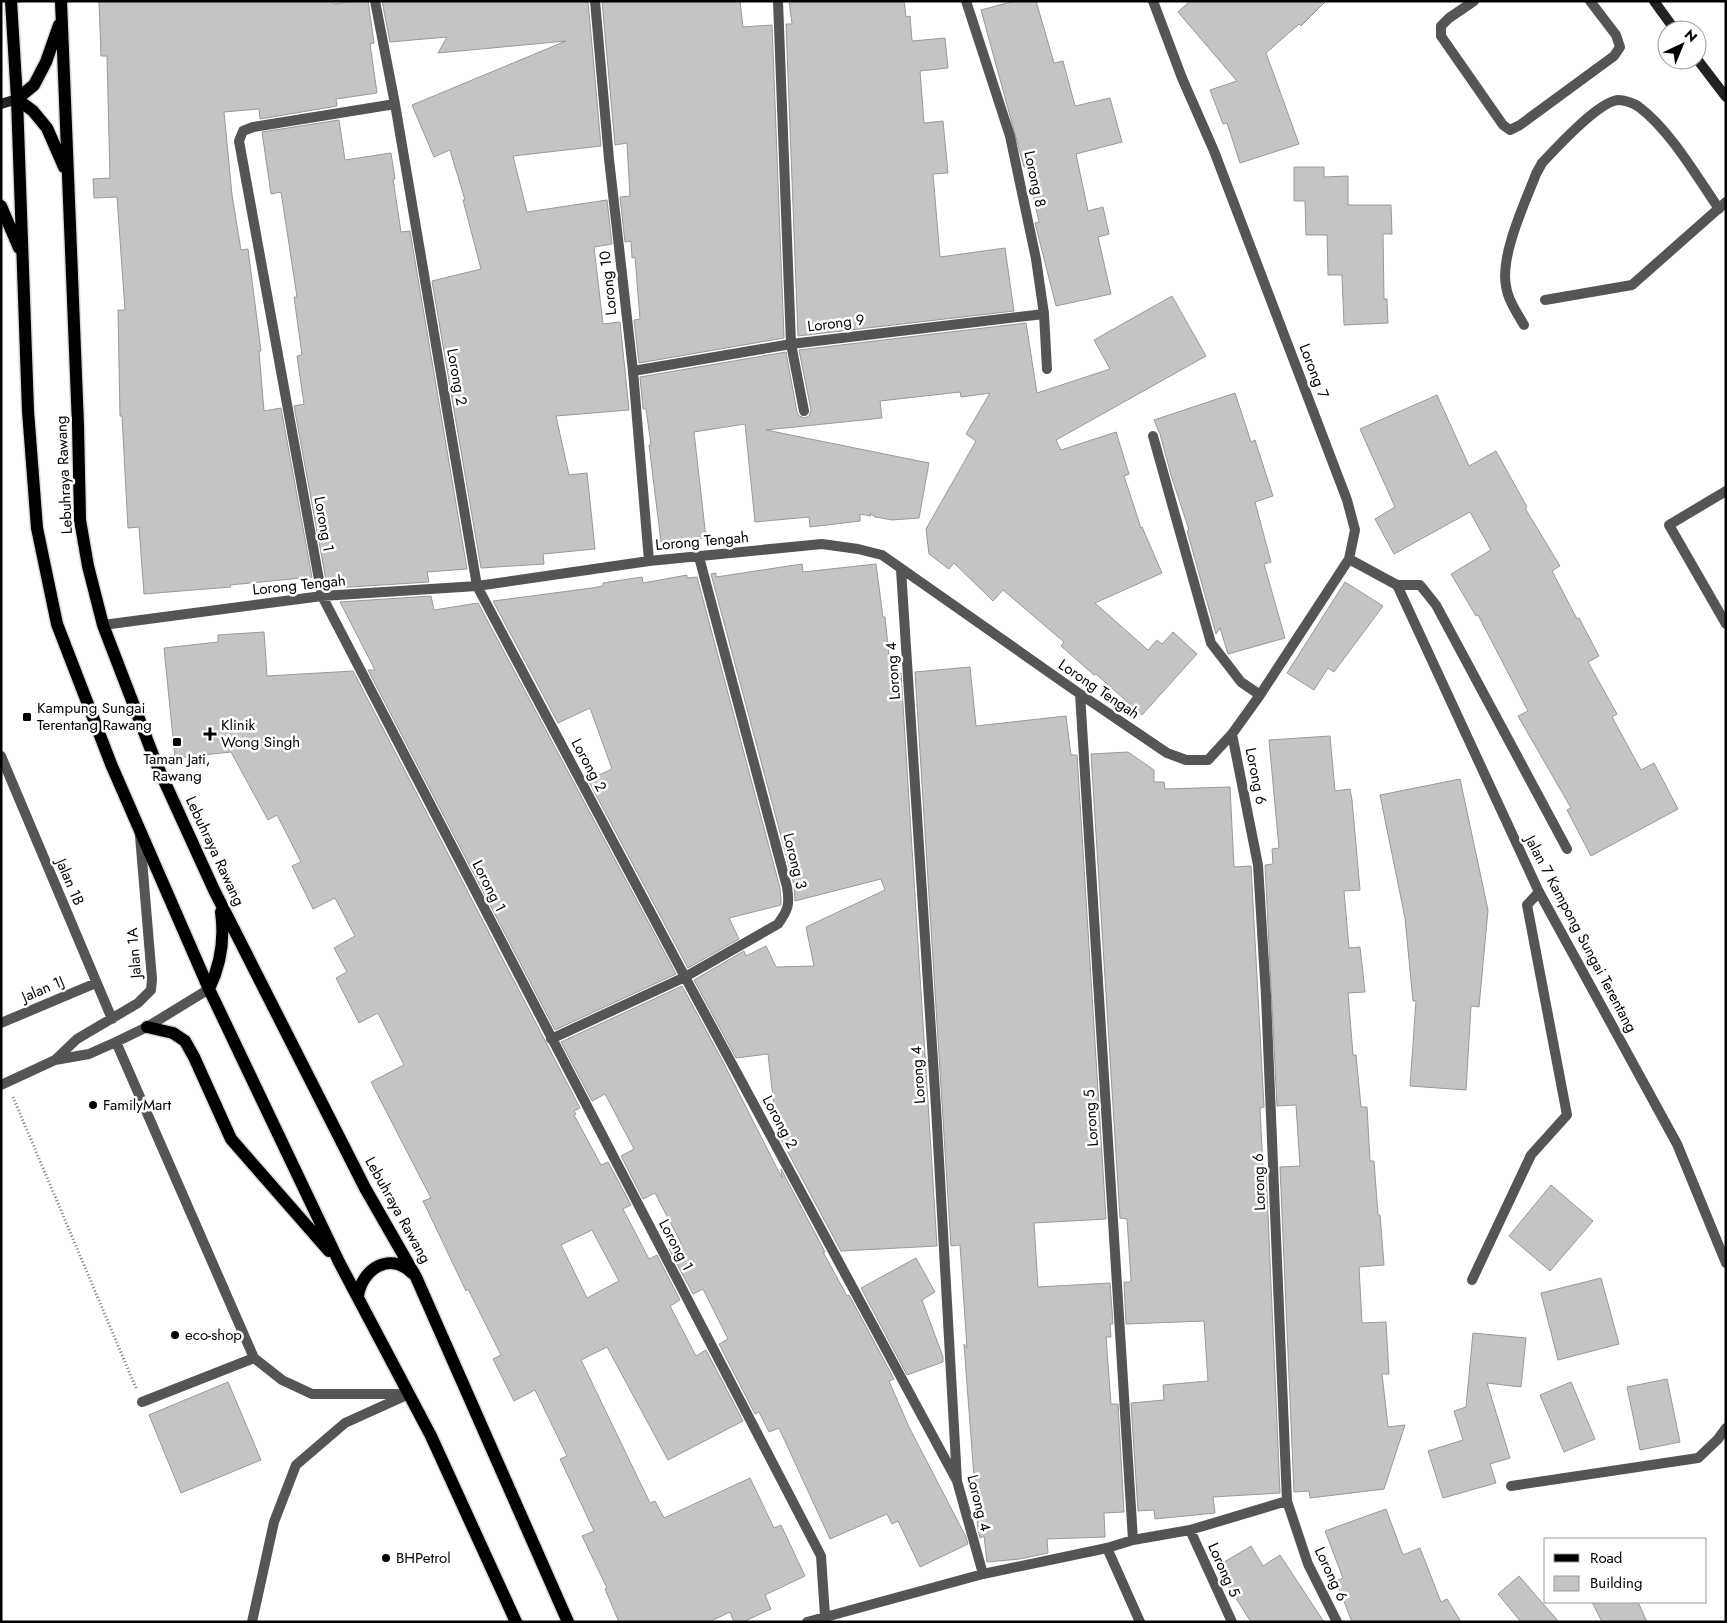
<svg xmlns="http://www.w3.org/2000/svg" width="1727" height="1623" font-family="Jost,sans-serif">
<rect width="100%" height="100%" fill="#fff"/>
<path fill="#c4c4c4" stroke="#999" fill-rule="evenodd" d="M99 1H333L334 4 351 1H368L374 43 370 44 377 93 336 99 337 106 260 119 259 109 224 112 232 195 241 250 248 249 261 351H259L264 411 281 408 312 577 230 585 231 587 144 594 139 527 128 528 122 416H120L118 310H125L117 197 94 198 93 179 110 178 107 56H101Z
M382 1H588L601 146 513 156 527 212 607 200 612 244 594 247 603 324 620 322 629 410 556 416 569 475 587 473 595 549 543 554 544 564 481 568 432 281 481 269 463 200H465L450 150 434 157 412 105 566 41 438 53 447 37 390 42Z
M602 1H740L743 27 772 25 784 338 639 363 634 320 640 319 635 257 632 258 631 241 625 242 620 197 630 196 627 143 615 145Z
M789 1H904L906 17 910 16 912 41 945 38 948 68 920 71 924 123 943 121 948 173 933 174 940 257 1005 248 1014 311 798 336 786 24H792Z
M1014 1H1036L1054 63 1063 61 1075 106 1110 98 1122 142 1076 154 1088 211 1103 207 1109 234 1098 237 1111 294 1056 306 1035 223 1039 222 1027 167H1024L981 10Z
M1190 1H1326L1301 26 1299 24 1266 53 1299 144 1240 163 1227 123 1223 124 1210 90 1237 81 1178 12Z
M339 120 345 160 391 153 395 179H393L401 232 410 231 467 569 427 572 429 582 334 588 329 580H326L294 406 304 404 297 356 302 355 294 297H297L287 231 281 192 271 194 262 132Z
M1294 167H1324V177L1348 176V205H1391L1392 234H1383L1384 299H1387L1388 323 1344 325 1342 275H1328L1327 235H1306L1305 201H1294Z
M1172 296 1206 356 1056 440 1061 450 1116 432 1129 474 1124 476 1141 528 1142 527 1162 573 1095 603 1148 650 1157 640 1162 644 1173 632 1197 654 1142 715 1096 674 1094 675 1061 646 1064 642 1003 590 993 601 954 563 949 569 929 554 926 529 976 441 966 434 990 393 961 397 960 392 880 401 882 418 766 430 929 463 919 518 892 520 875 517 870 513 871 516 860 514V521L810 527 809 517 755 522 745 424 694 432 706 538 661 542 649 445H651L646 409H643L640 377 786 352 797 412 799 416 805 418 809 416 811 410 799 350 1026 323 1037 393 1110 369 1094 340Z
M1235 393 1251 442 1255 440 1273 496 1255 502 1271 562 1264 564 1285 638 1228 654 1220 628 1216 634 1187 531 1189 530 1171 475 1160 434 1154 420Z
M1437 395 1469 466 1496 451 1527 507 1525 508 1560 566 1552 571 1577 619 1579 618 1599 656 1588 662 1617 714 1612 717 1641 770 1654 763 1678 809 1591 856 1567 810 1571 808 1518 716 1528 711 1478 615 1476 616 1451 574 1491 550 1470 512 1394 554 1375 519 1395 507 1360 429Z
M802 564 803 572 876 564 883 617H885L891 674 901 673 937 1246 841 1251 777 1132 768 1054 736 1058 694 980 744 951 746 956 766 946 776 967 814 966 806 927 885 890 881 879 795 901 794 885 711 574 716 573V577Z
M687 575V578L697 577 780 888 781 899V905L729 918 739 939 688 968 588 780 612 769 590 708 558 723 493 601 592 588 603 586V583L642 577 643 583Z
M1345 582 1383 606 1334 672 1328 668 1314 690 1287 673Z
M431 596 434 610 478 603 676 974 555 1030 368 670H375L340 602Z
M264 632 267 676 353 671 580 1108 574 1111 576 1114 574 1115 601 1165 608 1162 631 1205 623 1209 649 1259 657 1255 680 1300 670 1306 696 1356 706 1350 743 1421 668 1460 607 1347 581 1360 650 1503 655 1501 664 1518 750 1478 774 1528 781 1525 805 1576 765 1595 771 1609 743 1622H734L730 1612 709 1622H619L605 1589 607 1588 582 1536 594 1531 560 1459 567 1456 535 1390 514 1401 493 1359 501 1355 468 1289 466 1291 446 1249 423 1201 431 1198 371 1082 404 1065 378 1013 359 1023 336 978 347 972 334 948 355 936 335 898 313 909 292 866 301 862 277 815 268 820 231 752 175 758 164 648 218 642V635ZM592 1230 619 1281 587 1298 561 1245Z
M970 667 976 726 1066 716 1071 755H1077L1106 1219 1034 1223 1038 1287 1110 1283 1113 1324H1110L1111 1337H1106L1111 1404H1118L1124 1512 1104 1513 1105 1537 1047 1539 1048 1553 1020 1559 987 1562 984 1536 980 1538 978 1530 964 1344 967 1348 960 1245 951 1246 915 672Z
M1330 736 1335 791 1350 789 1352 800 1360 890 1344 891 1349 948 1360 947 1365 992 1348 993 1353 1055H1356L1361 1107H1367L1370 1161H1374L1378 1215H1380L1384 1265 1359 1267 1362 1323 1386 1322 1389 1374H1382L1388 1427 1405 1425 1384 1489 1310 1498 1309 1491 1294 1492 1280 1167 1300 1166 1296 1105 1277 1106 1265 865 1273 864 1272 849 1279 848 1269 740Z
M1128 752 1154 770V782H1164L1165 789 1230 787 1234 867 1251 866 1264 1107 1260 1108 1263 1168H1266L1280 1493 1213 1497 1215 1513 1155 1519 1154 1510 1138 1511 1131 1403 1164 1400 1163 1385 1208 1381 1204 1321 1126 1324 1124 1282H1130L1131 1280 1127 1219 1120 1218 1091 754Z
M1460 779 1488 910 1479 1007 1471 1006 1466 1090 1410 1086 1416 1001H1413L1405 918 1380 795Z
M682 986 722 1060 782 1178 781 1169 825 1252H823L847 1296 849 1295 894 1379 889 1381 909 1427 966 1537 968 1544 920 1567 898 1521 892 1524 887 1514 830 1539 779 1428 769 1432 759 1412 755 1414 719 1344 728 1339 703 1289 693 1294 669 1249 681 1243 655 1193 643 1199 621 1156 634 1149 605 1094 592 1101 561 1042Z
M1551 1185 1593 1221 1550 1271 1509 1236Z
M916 1258 935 1292 922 1300 943 1357V1362L907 1375 861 1288Z
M1601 1278 1619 1344 1558 1360 1541 1293Z
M1473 1333 1526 1338 1521 1387 1487 1383 1510 1458 1490 1464 1496 1483 1443 1498 1428 1451 1463 1440 1454 1411 1466 1407Z
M1667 1379 1680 1442 1640 1450 1627 1387Z
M228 1382 261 1460 181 1493 149 1415Z
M1571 1382 1595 1439 1564 1452 1540 1395Z
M1386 1509 1403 1555 1420 1548 1441 1602 1447 1599 1461 1622H1352L1336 1581 1343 1578 1325 1531Z
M1251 1546 1263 1566 1280 1555 1324 1622H1251L1216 1567Z
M1519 1576 1559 1622H1521L1498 1594Z
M1592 1602H1638L1647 1622H1602Z"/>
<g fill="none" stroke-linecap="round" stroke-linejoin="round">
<defs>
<path id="primary" d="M11 1 17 99 28 411 37 528 57 624 111 764 209 989 339 1262 431 1436 516 1622
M61 1 78 425 80 520 88 566 103 625 156 763 214 890 365 1188 416 1277 568 1622
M17 99 34 85 46 62 59 25
M17 99 33 111 47 128 64 167
M1 206 19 248
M209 989C221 964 225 940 221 912
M147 1027 173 1033 185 1041 194 1057 231 1139 329 1251
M358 1296C362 1269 390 1251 412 1273"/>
</defs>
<use href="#primary" stroke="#dbdbdb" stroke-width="15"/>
<path stroke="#777" stroke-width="3" stroke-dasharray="1 2.5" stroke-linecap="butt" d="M13 1097 136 1388"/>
<path stroke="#555" stroke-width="10" d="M1474 1 1449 18 1441 26V36L1503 125 1510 130 1520 125 1614 56 1620 47 1616 35 1590 1
M1545 300 1632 285 1726 202
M1524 325C1517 313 1508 300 1506 286 1500 255 1525 203 1536 174L1542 163C1556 148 1598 102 1618 100 1624 100 1634 103 1639 107 1670 130 1697 177 1719 209
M633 371 791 344 1044 314
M1726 491 1669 525 1726 624
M1472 1280 1531 1155 1567 1115 1527 905 1539 892
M142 1402 254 1358
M1511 1486 1698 1458 1718 1439 1726 1428
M1107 1548 1140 1622
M252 1622 274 1522 296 1465 345 1423 409 1394"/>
<path stroke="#555" stroke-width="10" d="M375 1 395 104 477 586 685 977 957 1481
M595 1 609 159 633 371 649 561
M778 1 791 344 804 411
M966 1 1010 136 1036 259 1044 314 1047 369
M395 104 253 127 243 131 239 141 322 596 821 1556 825 1616
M1153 436 1211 643 1241 682 1260 695
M1349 559 1397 585 1539 892 1677 1144 1726 1263
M901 570 936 1107 957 1481 983 1574
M1397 585H1420L1436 605 1567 849
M103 625 322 596 477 586 649 561 822 544 858 549 882 555 1080 694 1167 753 1186 760H1208L1232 734 1260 695 1349 559 1355 530 1347 500 1214 151 1182 78 1153 1
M1080 694 1133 1540
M1232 734 1258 865 1266 996 1287 1501 1308 1564 1337 1622
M1 756 112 1019
M1 1023 96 983
M551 1039 685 977 778 924C788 910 790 905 787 887L699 557
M116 1042 254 1358 282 1380 312 1394H409
M55 1060 77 1039 138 1003 151 990 152 979 140 836
M1 1085 55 1060 89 1054 116 1042 147 1027 209 989
M1190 1530 1232 1622
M807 1622 983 1574 1107 1548 1133 1540 1190 1530 1287 1501"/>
<path stroke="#222" stroke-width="10" d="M1654 1 1675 30
M1697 59 1726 97
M1 104 17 99"/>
<use href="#primary" stroke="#000" stroke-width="12"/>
</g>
<g fill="#000" stroke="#fff" stroke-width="2">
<rect x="22" y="712" width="10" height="10" rx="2.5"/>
<path d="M207.5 726.5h5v5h5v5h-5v5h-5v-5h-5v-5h5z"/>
<rect x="172" y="737" width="10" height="10" rx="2.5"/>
<circle cx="93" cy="1105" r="5"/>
<circle cx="175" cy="1335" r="5"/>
<circle cx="386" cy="1558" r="5"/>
</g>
<g text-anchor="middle" stroke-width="5" stroke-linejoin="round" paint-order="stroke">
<g font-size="15" fill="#000" stroke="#fff">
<text transform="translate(1035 179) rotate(78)" y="5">Lorong 8</text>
<text transform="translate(608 283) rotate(-96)" y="5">Lorong 10</text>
<text transform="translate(836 323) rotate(-7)" y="5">Lorong 9</text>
<text transform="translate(1314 371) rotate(69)" y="5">Lorong 7</text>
<text transform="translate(457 377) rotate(80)" y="5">Lorong 2</text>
<text transform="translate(64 475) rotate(-93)" y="5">Lebuhraya Rawang</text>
<text transform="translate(324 524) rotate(80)" y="5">Lorong 1</text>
<text transform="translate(702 541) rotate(-5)" y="5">Lorong Tengah</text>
<text transform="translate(299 585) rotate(-6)" y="5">Lorong Tengah</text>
<text transform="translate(893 671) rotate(-94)" y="5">Lorong 4</text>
<text transform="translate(1099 689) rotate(34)" y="5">Lorong Tengah</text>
<text transform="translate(589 765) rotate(62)" y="5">Lorong 2</text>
<text transform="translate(1256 776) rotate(79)" y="5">Lorong 6</text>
<text transform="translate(215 851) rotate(65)" y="5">Lebuhraya Rawang</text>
<text transform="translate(795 861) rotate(76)" y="5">Lorong 3</text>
<text transform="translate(70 882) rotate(67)" y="5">Jalan 1B</text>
<text transform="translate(489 886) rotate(63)" y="5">Lorong 1</text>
<text transform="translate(1581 934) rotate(62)" y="5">Jalan 7 Kampong Sungai Terentang</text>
<text transform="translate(134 953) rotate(-95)" y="5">Jalan 1A</text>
<text transform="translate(43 989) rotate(-23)" y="5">Jalan 1J</text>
<text transform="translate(918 1075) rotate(-94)" y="5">Lorong 4</text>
<text transform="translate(1091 1118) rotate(-94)" y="5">Lorong 5</text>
<text transform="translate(780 1122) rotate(62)" y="5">Lorong 2</text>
<text transform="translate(1259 1182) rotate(-92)" y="5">Lorong 6</text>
<text transform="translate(398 1210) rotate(61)" y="5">Lebuhraya Rawang</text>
<text transform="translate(676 1245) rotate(62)" y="5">Lorong 1</text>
<text transform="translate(979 1503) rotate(76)" y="5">Lorong 4</text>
<text transform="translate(1224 1570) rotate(66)" y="5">Lorong 5</text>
<text transform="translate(1331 1574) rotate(65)" y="5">Lorong 6</text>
</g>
<g font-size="15" fill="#000" stroke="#fff" text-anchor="start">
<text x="37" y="713">Kampung Sungai<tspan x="37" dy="17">Terentang Rawang</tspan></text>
<text x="221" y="730">Klinik<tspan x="221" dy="17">Wong Singh</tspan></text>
<text x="177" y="764" text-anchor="middle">Taman Jati,<tspan x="177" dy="17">Rawang</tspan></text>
<text x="103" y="1110">FamilyMart</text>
<text x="185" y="1340">eco-shop</text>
<text x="396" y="1563">BHPetrol</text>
</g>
</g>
<rect width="1727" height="1623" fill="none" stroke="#000000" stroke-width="5"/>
<rect x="1544" y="1538" width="162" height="65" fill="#ffffff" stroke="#999999"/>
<rect x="1554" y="1554" width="25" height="8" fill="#000000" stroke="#999999"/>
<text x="1590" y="1563" font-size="15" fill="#000000">Road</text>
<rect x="1554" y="1576" width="25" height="15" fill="#c4c4c4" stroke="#999999"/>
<text x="1590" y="1588" font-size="15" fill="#000000">Building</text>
<g transform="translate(1682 45) rotate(44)"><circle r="24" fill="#ffffff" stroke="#999999"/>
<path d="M0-4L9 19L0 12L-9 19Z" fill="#000000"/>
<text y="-8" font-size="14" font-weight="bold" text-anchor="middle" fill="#000000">N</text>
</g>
</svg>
